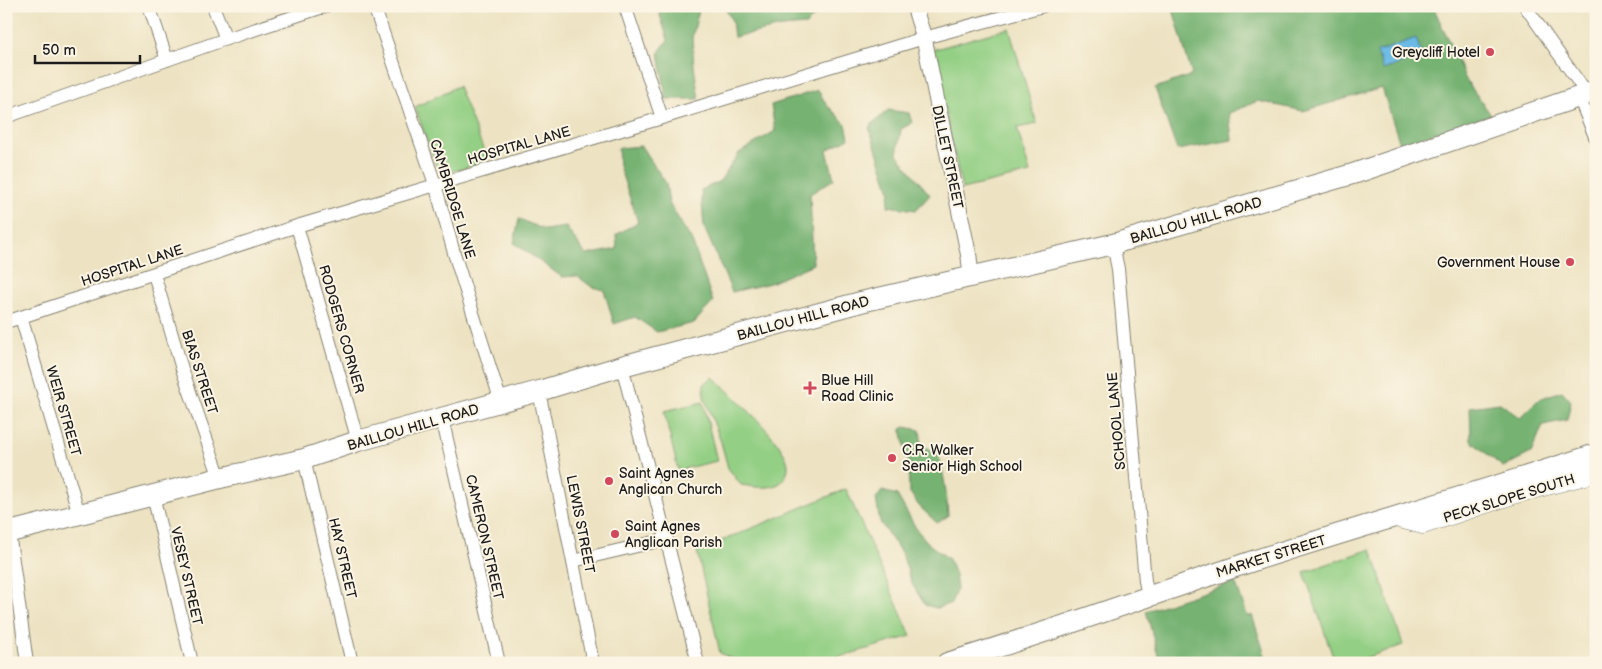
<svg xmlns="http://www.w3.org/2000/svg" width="1602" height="669" font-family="'Balsamiq Sans',sans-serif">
<rect width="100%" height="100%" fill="#fcf5e5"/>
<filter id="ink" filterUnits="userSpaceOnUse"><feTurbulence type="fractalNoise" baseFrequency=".02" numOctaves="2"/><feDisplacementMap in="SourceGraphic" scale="10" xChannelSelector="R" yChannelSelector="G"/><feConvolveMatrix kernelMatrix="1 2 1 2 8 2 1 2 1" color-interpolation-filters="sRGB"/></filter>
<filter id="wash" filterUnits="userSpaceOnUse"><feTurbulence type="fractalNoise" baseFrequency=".0096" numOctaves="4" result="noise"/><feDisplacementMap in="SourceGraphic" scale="20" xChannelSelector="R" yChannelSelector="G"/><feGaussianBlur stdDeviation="1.12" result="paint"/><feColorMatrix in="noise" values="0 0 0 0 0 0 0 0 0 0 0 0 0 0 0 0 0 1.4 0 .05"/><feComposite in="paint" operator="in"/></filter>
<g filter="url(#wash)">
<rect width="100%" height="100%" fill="#ede3c3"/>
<path fill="#93cf84" stroke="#587650" d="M1009 28 1037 124 1017 128 1030 173 962 189 932 50Z
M458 86 488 161 448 173 436 166 415 107Z
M713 377C730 393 790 446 788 467 788 470 787 472 786 475 780 492 755 487 741 485L728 468 721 442 704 397V384Z
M703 402 717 461 678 470 664 411Z
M846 489 911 636 819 663H741L720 653 697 551Z
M1371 549 1403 645 1351 663H1335L1304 572Z"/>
<path fill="#76b272" stroke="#496747" d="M657 6H700L692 38 694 66 699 99H666L659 52 668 40Z
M724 6H814L818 12 806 25 782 27 734 37 732 21Z
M1172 6H1433L1466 80 1491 115 1400 144 1382 88 1303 111 1258 101 1229 113 1232 140 1177 150 1155 88 1192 75Z
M818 90 826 104 846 124 849 138 827 150 834 179 810 194 813 264 770 283 732 292 704 227 701 190 720 181 739 153 775 131 771 105Z
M888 110 909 113 912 123 901 129 897 154 930 195 916 210 888 206 890 191 869 127Z
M641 146 666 183 669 203 692 241 713 302 694 323 657 332 635 317 614 324 604 290 592 287 577 276 562 277 514 243 519 219 545 230 566 227 586 255 617 249 616 235 638 222 619 166 618 148Z
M1562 391 1571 401 1567 420 1543 425 1531 453 1503 467 1471 441 1470 407 1500 403 1520 418 1539 399Z
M905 427 920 430 922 445 938 454C944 474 947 495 948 516L937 523 919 506 909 491 908 460 901 429Z
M882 491 897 495 917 530 930 545 949 559 955 575 957 589 951 603 937 608 925 605 912 584 902 554 880 522 876 499Z
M1235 582 1248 617 1252 615 1265 655 1243 663H1160L1146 611Z"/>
<path fill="#6bbae5" stroke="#446b80" d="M1416 38 1422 56 1383 70 1377 52Z"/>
</g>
<g filter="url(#ink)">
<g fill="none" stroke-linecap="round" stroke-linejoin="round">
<defs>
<path id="minor" d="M149 6 167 60
M213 6 226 39
M374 6 435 184 454 253 501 402
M625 6 662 118
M1525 6 1587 94
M1579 97 1596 139
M6 117 226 39 326 6
M297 226 358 441
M1113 244 1118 269 1145 581 1148 596
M154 274 182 369 220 478
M21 317 79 514
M6 322 297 226 662 118 924 38 1043 6
M622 366 698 663
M539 391 593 663
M442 418 499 663
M304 459 352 663
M153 495 192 663
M9 532 27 663
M573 561 667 539"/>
<path id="tertiary" d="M914 6 924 38 969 257 971 276"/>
<path id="secondary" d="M1396 518 1423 525 1516 494 1596 473"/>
<path id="primary" d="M6 533 220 478 304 459 358 441 539 391 622 366 861 302 1113 244 1356 173 1596 91
M947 663C1051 632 1153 594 1256 560 1369 524 1483 491 1596 454"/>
</defs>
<use href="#minor" stroke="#848070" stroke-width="14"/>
<use href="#tertiary" stroke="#848070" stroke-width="17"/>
<use href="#secondary" stroke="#848070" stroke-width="19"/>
<use href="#primary" stroke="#848070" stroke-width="22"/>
<use href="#minor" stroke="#fff" stroke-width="12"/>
<use href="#tertiary" stroke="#fff" stroke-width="15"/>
<use href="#secondary" stroke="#fff" stroke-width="18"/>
<use href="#primary" stroke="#fff" stroke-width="20"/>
</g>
</g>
<g fill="#d1495b" stroke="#fcf5e5" stroke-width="2">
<circle cx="1490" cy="52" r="5"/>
<circle cx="1570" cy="262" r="5"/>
<path d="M807.5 380.5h5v5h5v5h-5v5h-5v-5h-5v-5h5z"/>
<circle cx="892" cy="458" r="5"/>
<circle cx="609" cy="481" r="5"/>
<circle cx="615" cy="534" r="5"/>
</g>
<g text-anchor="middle" stroke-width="4" stroke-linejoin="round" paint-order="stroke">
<g font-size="14" fill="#1c1c1c" stroke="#fcf5e5" text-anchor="start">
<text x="1480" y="57" text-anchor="end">Greycliff Hotel</text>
<text x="1560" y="267" text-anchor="end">Government House</text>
<text x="821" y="385">Blue Hill<tspan x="821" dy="16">Road Clinic</tspan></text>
<text x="902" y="455">C.R. Walker<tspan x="902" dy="16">Senior High School</tspan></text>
<text x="619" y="478">Saint Agnes<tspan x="619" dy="16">Anglican Church</tspan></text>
<text x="625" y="531">Saint Agnes<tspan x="625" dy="16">Anglican Parish</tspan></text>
</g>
<g font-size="14" fill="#1c1c1c" stroke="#fcf5e5">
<text transform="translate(519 145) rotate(-16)" y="5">HOSPITAL LANE</text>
<text transform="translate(948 157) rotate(78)" y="5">DILLET STREET</text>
<text transform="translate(453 199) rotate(73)" y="5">CAMBRIDGE LANE</text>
<text transform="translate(1196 220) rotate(-16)" y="5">BAILLOU HILL ROAD</text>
<text transform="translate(132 265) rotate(-18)" y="5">HOSPITAL LANE</text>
<text transform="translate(803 318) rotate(-15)" y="5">BAILLOU HILL ROAD</text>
<text transform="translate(342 329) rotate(74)" y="5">RODGERS CORNER</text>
<text transform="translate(200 372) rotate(72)" y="5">BIAS STREET</text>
<text transform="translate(64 411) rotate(74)" y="5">WEIR STREET</text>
<text transform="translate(1116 421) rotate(-95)" y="5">SCHOOL LANE</text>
<text transform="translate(413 427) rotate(-16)" y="5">BAILLOU HILL ROAD</text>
<text transform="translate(1509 498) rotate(-17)" y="5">PECK SLOPE SOUTH</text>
<text transform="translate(581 524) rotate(79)" y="5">LEWIS STREET</text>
<text transform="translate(485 537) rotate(77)" y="5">CAMERON STREET</text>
<text transform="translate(1271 556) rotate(-17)" y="5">MARKET STREET</text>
<text transform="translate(343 558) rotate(77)" y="5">HAY STREET</text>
<text transform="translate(187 576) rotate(77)" y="5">VESEY STREET</text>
</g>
</g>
<rect width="1602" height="669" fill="none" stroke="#fcf5e5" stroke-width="25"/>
<path d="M35 55v8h105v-8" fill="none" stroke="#1c1c1c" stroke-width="2.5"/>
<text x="42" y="55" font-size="15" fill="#1c1c1c" stroke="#fcf5e5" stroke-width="4" paint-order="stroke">50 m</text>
</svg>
